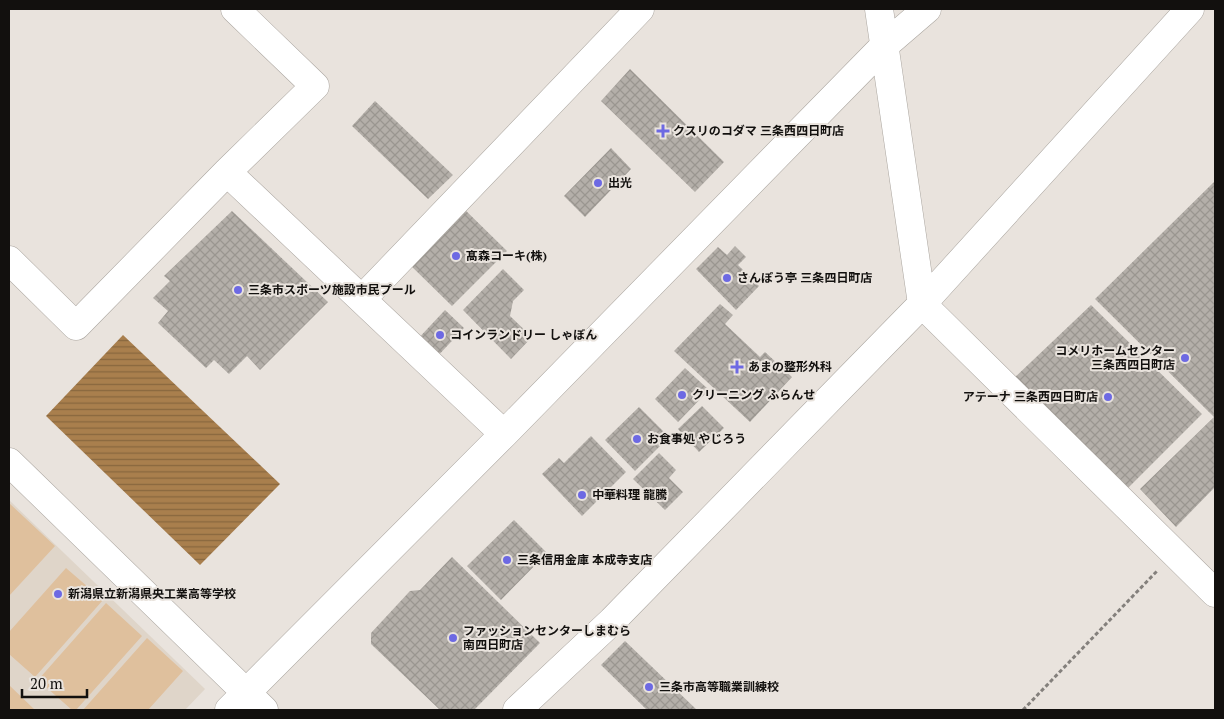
<svg xmlns="http://www.w3.org/2000/svg" width="1224" height="719" font-family="'PT Serif','Noto Sans JP',serif">
<defs>
<pattern id="water-rules" width="6" height="5" patternUnits="userSpaceOnUse" patternTransform="scale(1.25)"><rect width="6" height="5" fill="#a97f4d"/><path d="M0 2.5h6" fill="none" stroke="#88673e"/></pattern>
<pattern id="building-cross-hatch" width="8" height="8" patternUnits="userSpaceOnUse" patternTransform="scale(1.25)"><rect width="8" height="8" fill="#b4afa9"/><path d="M0 0l8 8M0 8l8-8" fill="none" stroke="#9a9690"/></pattern>
</defs>
<rect width="100%" height="100%" fill="#e9e3dd"/>
<path fill="#dfd5c9" d="M9 500 205 689 185 710H9Z"/>
<path fill="#dfc09d" d="M9 503 55 546 9 596Z
M66 568 103 600 35 677 9 654V632Z
M106 603 142 636 76 710H72L38 680Z
M147 638 183 671 148 710H83Z
M9 685 35 710H9Z"/>
<path fill="url(#water-rules)" d="M123 335 280 484 200 565 46 416Z"/>
<path fill="url(#building-cross-hatch)" d="M630 69 724 162 695 192 601 101Z
M375 101 453 175 428 199 352 126Z
M611 148 631 169 585 217 564 196Z
M1215 181V487L1176 527 1140 489 1214 417 1095 299Z
M459 204 507 251 452 306 405 260Z
M232 211 328 302 260 370 247 356 229 374 214 360 206 368 158 323 168 311 153 298 170 281 164 276Z
M735 246 746 257 738 265 759 286 736 310 696 269 718 247 727 255Z
M503 269 524 290 513 301 510 316 532 337 511 359 463 310Z
M720 304 733 315 725 324 760 357 765 352 792 377 750 422 674 351Z
M1091 305 1202 414 1125 491 1013 379Z
M445 310 464 328 434 360 415 342Z
M685 368 709 390 678 422 655 399Z
M702 406 724 428 699 452 678 429Z
M639 407 669 437 635 471 605 440Z
M591 436 626 472 582 516 542 474 559 458 564 463Z
M659 453 676 470 669 478 683 492 665 510 633 479Z
M514 520 547 553 501 600 467 566Z
M452 557 540 643 474 710H440L371 644V633L410 591 420 590Z
M625 641 697 710H647L601 665Z"/>
<g fill="none" stroke-linecap="round" stroke-linejoin="round">
<defs>
<path id="minor" d="M879 9 922 304 1215 593
M227 172 504 434
M9 260 76 326 227 172 315 86 235 9
M362 299 640 9
M9 462 264 710
M229 710 504 434 884 46 927 9
M517 710 612 621 922 304 1190 9"/>
</defs>
<use href="#minor" stroke="#aaa59f" stroke-width="29"/>
<path stroke="#84807c" stroke-width="3" stroke-dasharray="4 2.5" stroke-linecap="butt" d="M1023 710 1158 570"/>
<use href="#minor" stroke="#fff" stroke-width="28"/>
</g>
<g fill="#6d69e3" stroke="#e9e3dd" stroke-width="2">
<path d="M660.5 123.5h5v5h5v5h-5v5h-5v-5h-5v-5h5z"/>
<circle cx="598" cy="183" r="5"/>
<circle cx="456" cy="256" r="5"/>
<circle cx="727" cy="278" r="5"/>
<circle cx="238" cy="290" r="5"/>
<circle cx="440" cy="335" r="5"/>
<circle cx="1185" cy="358" r="5"/>
<path d="M734.5 359.5h5v5h5v5h-5v5h-5v-5h-5v-5h5z"/>
<circle cx="682" cy="395" r="5"/>
<circle cx="1108" cy="397" r="5"/>
<circle cx="637" cy="439" r="5"/>
<circle cx="582" cy="495" r="5"/>
<circle cx="507" cy="560" r="5"/>
<circle cx="58" cy="594" r="5"/>
<circle cx="453" cy="638" r="5"/>
<circle cx="649" cy="687" r="5"/>
</g>
<g text-anchor="middle" stroke-width="4" stroke-linejoin="round" paint-order="stroke">
<g font-size="12" font-weight="bold" fill="#12100e" stroke="#e9e3dd" text-anchor="start">
<text x="673" y="135">クスリのコダマ 三条西四日町店</text>
<text x="608" y="187">出光</text>
<text x="466" y="260">髙森コーキ(株)</text>
<text x="737" y="282">さんぽう亭 三条四日町店</text>
<text x="248" y="294">三条市スポーツ施設市民プール</text>
<text x="450" y="339">コインランドリー しゃぼん</text>
<text x="1175" y="355" text-anchor="end">コメリホームセンター<tspan x="1175" dy="14">三条西四日町店</tspan></text>
<text x="748" y="371">あまの整形外科</text>
<text x="692" y="399">クリーニング ふらんせ</text>
<text x="1098" y="401" text-anchor="end">アテーナ 三条西四日町店</text>
<text x="647" y="443">お食事処 やじろう</text>
<text x="592" y="499">中華料理 龍騰</text>
<text x="517" y="564">三条信用金庫 本成寺支店</text>
<text x="68" y="598">新潟県立新潟県央工業高等学校</text>
<text x="463" y="635">ファッションセンターしまむら<tspan x="463" dy="14">南四日町店</tspan></text>
<text x="659" y="691">三条市高等職業訓練校</text>
</g>
</g>
<rect width="1224" height="719" fill="none" stroke="#12100e" stroke-width="20"/>
<path d="M22 689v8h65v-8" fill="none" stroke="#12100e" stroke-width="2.5"/>
<text x="30" y="689" font-size="15" fill="#12100e" stroke="#e9e3dd" stroke-width="4" paint-order="stroke">20 m</text>
</svg>
